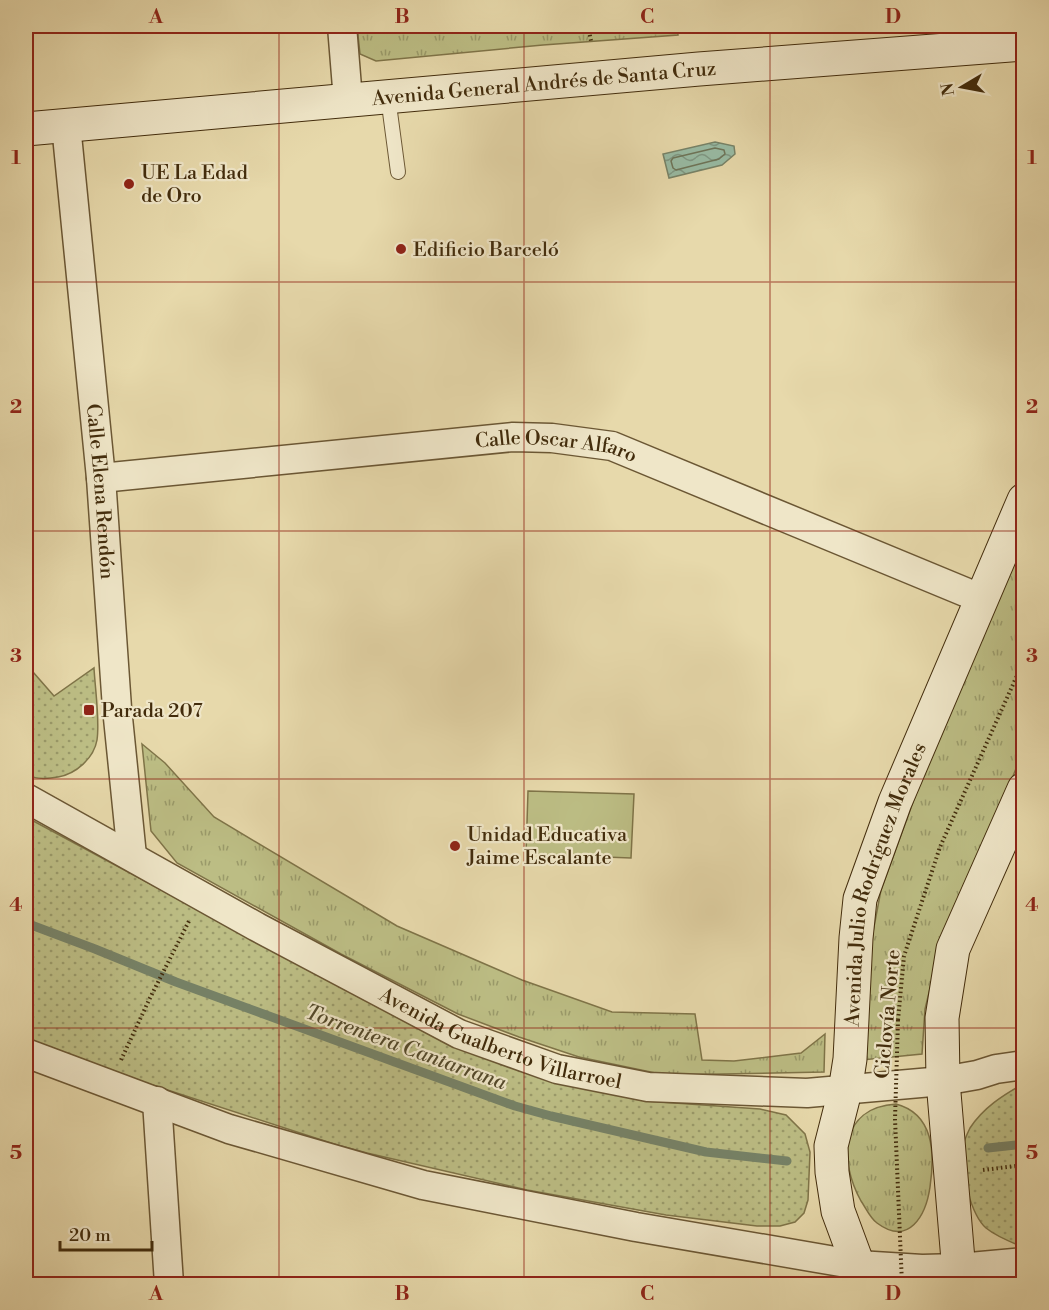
<svg xmlns="http://www.w3.org/2000/svg" width="1049" height="1310" font-family="'Libre Bodoni',serif">
<defs>
<pattern id="grass-tufts" width="24" height="20" patternUnits="userSpaceOnUse" patternTransform="scale(1.5)"><rect width="24" height="20" fill="#bcbd84"/><path d="M3 7l-1-3M5 7V3M7 7l1-3M15 17l-1-3M17 17v-4M19 17l1-3" fill="none" stroke="#9a9a6a"/></pattern>
<pattern id="park-dots" width="8" height="8" patternUnits="userSpaceOnUse" patternTransform="scale(1.5)"><rect width="8" height="8" fill="#bcbd84"/><path d="M2 2h.1M6 6h.1" fill="none" stroke="#9a9a6a" stroke-width="1.8" stroke-linecap="round"/></pattern>
<pattern id="water-waves" width="16" height="10" patternUnits="userSpaceOnUse" patternTransform="scale(1.5)"><rect width="16" height="10" fill="#98bba4"/><path d="M0 5q4-4 8 0t8 0" fill="none" stroke="#7e9884"/></pattern>
</defs>
<rect width="100%" height="100%" fill="#e7d9ab"/>
<filter id="stains"><feTurbulence type="fractalNoise" baseFrequency=".00333" numOctaves="4"/><feColorMatrix values="0 0 0 0 .2 0 0 0 0 .09 0 0 0 0 .02 0 0 0 .5 -.17"/></filter>
<radialGradient id="worn" r=".72"><stop offset=".6" stop-color="#630" stop-opacity="0"/><stop offset="1" stop-color="#630" stop-opacity=".3"/></radialGradient>
<path fill="url(#grass-tufts)" stroke="#7f7448" stroke-width="1.5" d="M357 26H677L678 35 543 45 376 61 360 54Z
M1023 534V751L932 980 925 1009 922 1054 862 1060 873 932 881 890 916 794Z
M142 744 165 763 214 817 397 926 522 980 612 1012 695 1014 702 1060 734 1061 801 1053 825 1034 824 1072 665 1075 579 1057 519 1037 458 1014 341 954 177 863 151 831Z
M896 1104C934 1114 935 1153 930 1187 926 1215 909 1247 877 1223 870 1218 866 1208 861 1201 839 1161 839 1108 896 1104Z"/>
<path fill="url(#park-dots)" stroke="#7f7448" stroke-width="1.5" d="M26 664 54 696 94 668C95 688 100 721 97 740 94 758 76 774 58 777 47 779 35 780 26 774Z
M26 817 427 1033 533 1074 646 1101 760 1109 786 1115 805 1134 810 1152 808 1200 804 1213 795 1222 780 1226H757L666 1215 527 1190 367 1153 334 1144 149 1084 26 1039Z
M1023 1084V1247C1011 1242 997 1237 986 1228 971 1215 960 1170 962 1150 963 1144 967 1134 970 1128 983 1108 1003 1095 1023 1084Z"/>
<path fill="#bcbd84" stroke="#7f7448" stroke-width="1.5" d="M528 791 634 794 631 858 526 854Z"/>
<path fill="url(#water-waves)" stroke="#768267" stroke-width="1.5" d="M715 142 734 146 735 154 722 165 669 178 663 154Z"/>
<g fill="none" stroke-linecap="round" stroke-linejoin="round">
<path stroke="#6d7458" stroke-width="1.5" d="M715 148 724 150 725 154 719 159 676 170 673 168 671 161 673 158Z"/>
<path stroke="#768267" stroke-width="9" d="M26 923 95 949 176 982 515 1106 551 1116 706 1152 787 1161
M988 1148 1024 1144"/>
<defs>
<path id="lane" d="M388 97 398 172"/>
<g id="street">
<path d="M342 26 348 100"/>
<path id="s1" d="M66 125 101 478 117 708 132 856"/>
<path id="s2" d="M101 478 513 437 552 438 612 446 982 599"/>
<path id="s3" d="M26 798 257 927 459 1034 557 1069 648 1087 807 1093 943 1081 977 1075 996 1069 1024 1065"/>
<path d="M26 1053 229 1129 423 1185 636 1227 858 1265 922 1269 959 1268 1024 1262"/>
<path d="M157 1101 169 1284"/>
</g>
<g id="secondary">
<path id="s4" d="M26 129 699 69 1024 44"/>
<path id="s5" d="M857 1284 858 1265 838 1211 832 1172 831 1146 845 1091 850 1059 856 938 860 899 895 802 1024 500"/>
<path d="M960 1284 943 1081 942 1018 953 949 1024 789"/>
</g>
</defs>
<use href="#lane" stroke="#6b5734" stroke-width="16"/>
<use href="#street" stroke="#6b5734" stroke-width="31"/>
<use href="#secondary" stroke="#422c0c" stroke-width="35"/>
<path stroke="#422c0c" stroke-width="4" stroke-dasharray="1.5 3" stroke-linecap="butt" d="M588 26 591 41
M898 1020 904 956 940 847 1024 660
M121 1060 149 1000 189 921
M983 1170 1024 1165"/>
<use href="#lane" stroke="#efe6c8" stroke-width="14"/>
<use href="#street" stroke="#efe6c8" stroke-width="28"/>
<use href="#secondary" stroke="#efe6c8" stroke-width="33"/>
<path stroke="#422c0c" stroke-width="4" stroke-dasharray="1.5 3" stroke-linecap="butt" d="M898 1020 895 1119 902 1284"/>
</g>
<path fill="none" stroke="#8f2418" stroke-width="1.5" stroke-opacity="0.55" d="M279 26V1284M524 26V1284M770 26V1284M26 282H1024M26 531H1024M26 779H1024M26 1028H1024"/>
<g fill="#8f2418" stroke="#efe6c8" stroke-width="2">
<circle cx="129" cy="184" r="6"/>
<circle cx="401" cy="249" r="6"/>
<rect x="83" y="704" width="12" height="12" rx="3"/>
<circle cx="455" cy="846" r="6"/>
</g>
<g text-anchor="middle" stroke-width="4.5" stroke-linejoin="round" paint-order="stroke">
<g font-size="20" fill="#422c0c" stroke="#efe6c8">
<text dy="7" stroke="none"><textPath href="#s4" startOffset="520">Avenida General Andrés de Santa Cruz</textPath></text>
<text dy="7" stroke="none"><textPath href="#s2" startOffset="458">Calle Oscar Alfaro</textPath></text>
<text dy="7" stroke="none"><textPath href="#s1" startOffset="368">Calle Elena Rendón</textPath></text>
<text dy="7" stroke="none"><textPath href="#s5" startOffset="411">Avenida Julio Rodríguez Morales</textPath></text>
<text transform="translate(887 1014) rotate(-85)" y="7">Ciclovía Norte</text>
<text dy="7" stroke="none"><textPath href="#s3" startOffset="534">Avenida Gualberto Villarroel</textPath></text>
</g>
<g font-size="20" fill="#422c0c" stroke="#efe6c8" text-anchor="start">
<text x="141" y="179">UE La Edad<tspan x="141" dy="23">de Oro</tspan></text>
<text x="413" y="256">Edificio Barceló</text>
<text x="101" y="717">Parada 207</text>
<text x="467" y="841">Unidad Educativa<tspan x="467" dy="23">Jaime Escalante</tspan></text>
</g>
<g font-size="21" font-style="italic" fill="#53492a" stroke="#efe6c8">
<text transform="translate(406 1047) rotate(20)" y="7">Torrentera Cantarrana</text>
</g>
</g>
<rect width="1049" height="1310" fill="none" stroke="#e7d9ab" stroke-width="66"/>
<g transform="translate(962 87) rotate(260)" stroke="#efe6c8" stroke-width="4.5" paint-order="stroke">
<path d="M0-4.5L10 22L0 15L-10 22Z" fill="#422c0c"/>
<text y="-9" font-size="16" font-weight="bold" text-anchor="middle" fill="#422c0c">N</text>
</g>
<path d="M60 1241v9h92v-9" fill="none" stroke="#422c0c" stroke-width="3"/>
<text x="69" y="1241" font-size="18" fill="#422c0c" stroke="#efe6c8" stroke-width="4.5" paint-order="stroke">20 m</text>
<rect x="33" y="33" width="983" height="1244" fill="none" stroke="#8f2418" stroke-width="2"/>
<g font-size="20" text-anchor="middle" font-weight="bold" fill="#8f2418">
<text x="156" y="23">A</text>
<text x="402" y="23">B</text>
<text x="647" y="23">C</text>
<text x="893" y="23">D</text>
<text x="16" y="164">1</text>
<text x="1032" y="164">1</text>
<text x="16" y="413">2</text>
<text x="1032" y="413">2</text>
<text x="16" y="662">3</text>
<text x="1032" y="662">3</text>
<text x="16" y="911">4</text>
<text x="1032" y="911">4</text>
<text x="16" y="1159">5</text>
<text x="1032" y="1159">5</text>
<text x="156" y="1300">A</text>
<text x="402" y="1300">B</text>
<text x="647" y="1300">C</text>
<text x="893" y="1300">D</text>
</g>
<rect width="100%" height="100%" filter="url(#stains)"/>
<rect width="100%" height="100%" fill="url(#worn)"/>
</svg>
